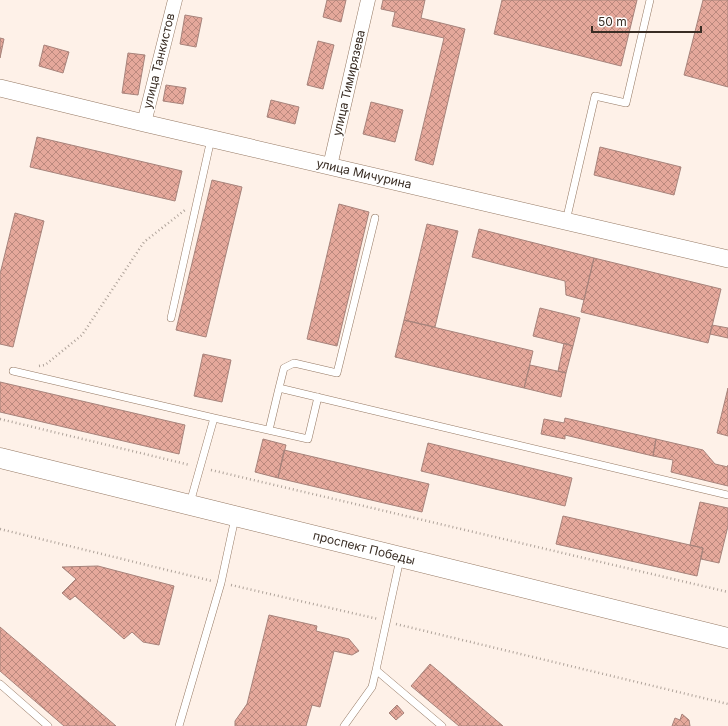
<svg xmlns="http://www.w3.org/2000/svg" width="728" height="726" font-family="Inter,sans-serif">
<defs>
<pattern id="building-cross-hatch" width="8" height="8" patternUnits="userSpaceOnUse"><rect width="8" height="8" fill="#e5a89b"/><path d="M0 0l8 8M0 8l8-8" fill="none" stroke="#bb897e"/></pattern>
</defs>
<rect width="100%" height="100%" fill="#fef1e8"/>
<path fill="url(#building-cross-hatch)" stroke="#a7837b" d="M327 0H346L341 22 323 17Z
M383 0H425L421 18 465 29 433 165 415 160 444 38 392 26 395 12 381 9Z
M502 0H637L621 66 494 34Z
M703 0H728V87L684 75Z
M185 15 202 18 196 47 180 44Z
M0 38 4 39 0 58Z
M318 41 334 45 323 89 307 85Z
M44 45 69 52 63 73 39 66Z
M128 53 145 55 138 95 122 93Z
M166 85 186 88 183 104 163 101Z
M271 100 299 107 295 124 267 117Z
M371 102 403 110 395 142 363 134Z
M37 137 182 171 175 201 30 167Z
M600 147 681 167 674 195 594 175Z
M212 180 242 187 206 337 176 330Z
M339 204 369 212 337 346 307 339Z
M15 213 44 221 13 347 0 344V274Z
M427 224 458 231 435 327 404 320Z
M479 229 594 258 584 300 566 295 565 281 472 257Z
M594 258 721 289 708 343 581 312Z
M540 308 580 318 573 346 533 336Z
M404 320 533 351 524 388 395 357Z
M712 325 728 328V338L710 334Z
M564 343 573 346 566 373 558 371Z
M203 354 231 360 222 402 194 396Z
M530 365 566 373 561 397 524 388Z
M0 382 185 425 179 454 0 412Z
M728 388V436L717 433Z
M565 418 656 439 653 456 565 435V439L541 434 544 419 564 423Z
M263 439 286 445 278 478 255 472Z
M656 439 703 450 715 464 728 467V465V486L671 472 673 460 653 456Z
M428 443 572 478 565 506 421 471Z
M284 450 429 484 422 512 278 478Z
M700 502 728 508V526L719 563 701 559 703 548 690 545Z
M563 516 703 548 697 576 556 544Z
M98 566 174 586 159 645 143 642 132 632 124 639 75 596 70 600 62 593 76 579 62 567Z
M269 615 317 626 316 631 349 639 359 651 352 655 334 651 320 707 312 705 306 726H235V721L247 704Z
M0 627 116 726H64L0 671Z
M430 664 503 726H459L411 686Z
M397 705 404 713 396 720 389 713Z
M682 714 689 720 690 726H672L675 718 680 720Z"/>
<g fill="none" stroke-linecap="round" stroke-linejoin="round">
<defs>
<path id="service" d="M566 221 595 96 626 103 650 0
M171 318 211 139
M13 371 214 418
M279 388 284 368 294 363 337 373 375 218
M269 430 279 388 728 495
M190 503 214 418 308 439 318 397
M400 559 376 670 442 726
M0 684 48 726
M179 726 221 583 235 518
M344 726 372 687 376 670"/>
<path id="minor" d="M144 123 175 0
M330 166 368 0"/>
<path id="tertiary" d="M0 88 144 123 728 259"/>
<path id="secondary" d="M0 458 728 638"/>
</defs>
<use href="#service" stroke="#957964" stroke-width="8"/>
<use href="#minor" stroke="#957964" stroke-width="15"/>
<use href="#tertiary" stroke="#957964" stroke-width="18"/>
<use href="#secondary" stroke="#957964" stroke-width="21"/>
<path stroke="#afa39a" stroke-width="2.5" stroke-dasharray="1 3" stroke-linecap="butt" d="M39 366 45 365 82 335 144 242 185 210
M0 419 190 465
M211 470 728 592
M0 529 212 581
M231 585 378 619
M396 624 728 704"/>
<use href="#service" stroke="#fff" stroke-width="7"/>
<use href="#minor" stroke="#fff" stroke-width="14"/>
<use href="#tertiary" stroke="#fff" stroke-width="17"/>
<use href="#secondary" stroke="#fff" stroke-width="20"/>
</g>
<g text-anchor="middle" stroke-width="3" stroke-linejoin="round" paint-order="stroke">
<g font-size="12" fill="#392d24" stroke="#fff">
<text transform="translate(159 61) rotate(-76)" y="4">улица Танкистов</text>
<text transform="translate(349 83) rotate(-77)" y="4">улица Тимирязева</text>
<text transform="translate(364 174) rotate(13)" y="4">улица Мичурина</text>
<text transform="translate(364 548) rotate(14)" y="4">проспект Победы</text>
</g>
</g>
<path d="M592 26v6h109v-6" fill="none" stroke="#392d24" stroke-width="2"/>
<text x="598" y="26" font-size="12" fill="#392d24" stroke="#ffffff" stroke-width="3" paint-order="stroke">50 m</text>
</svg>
